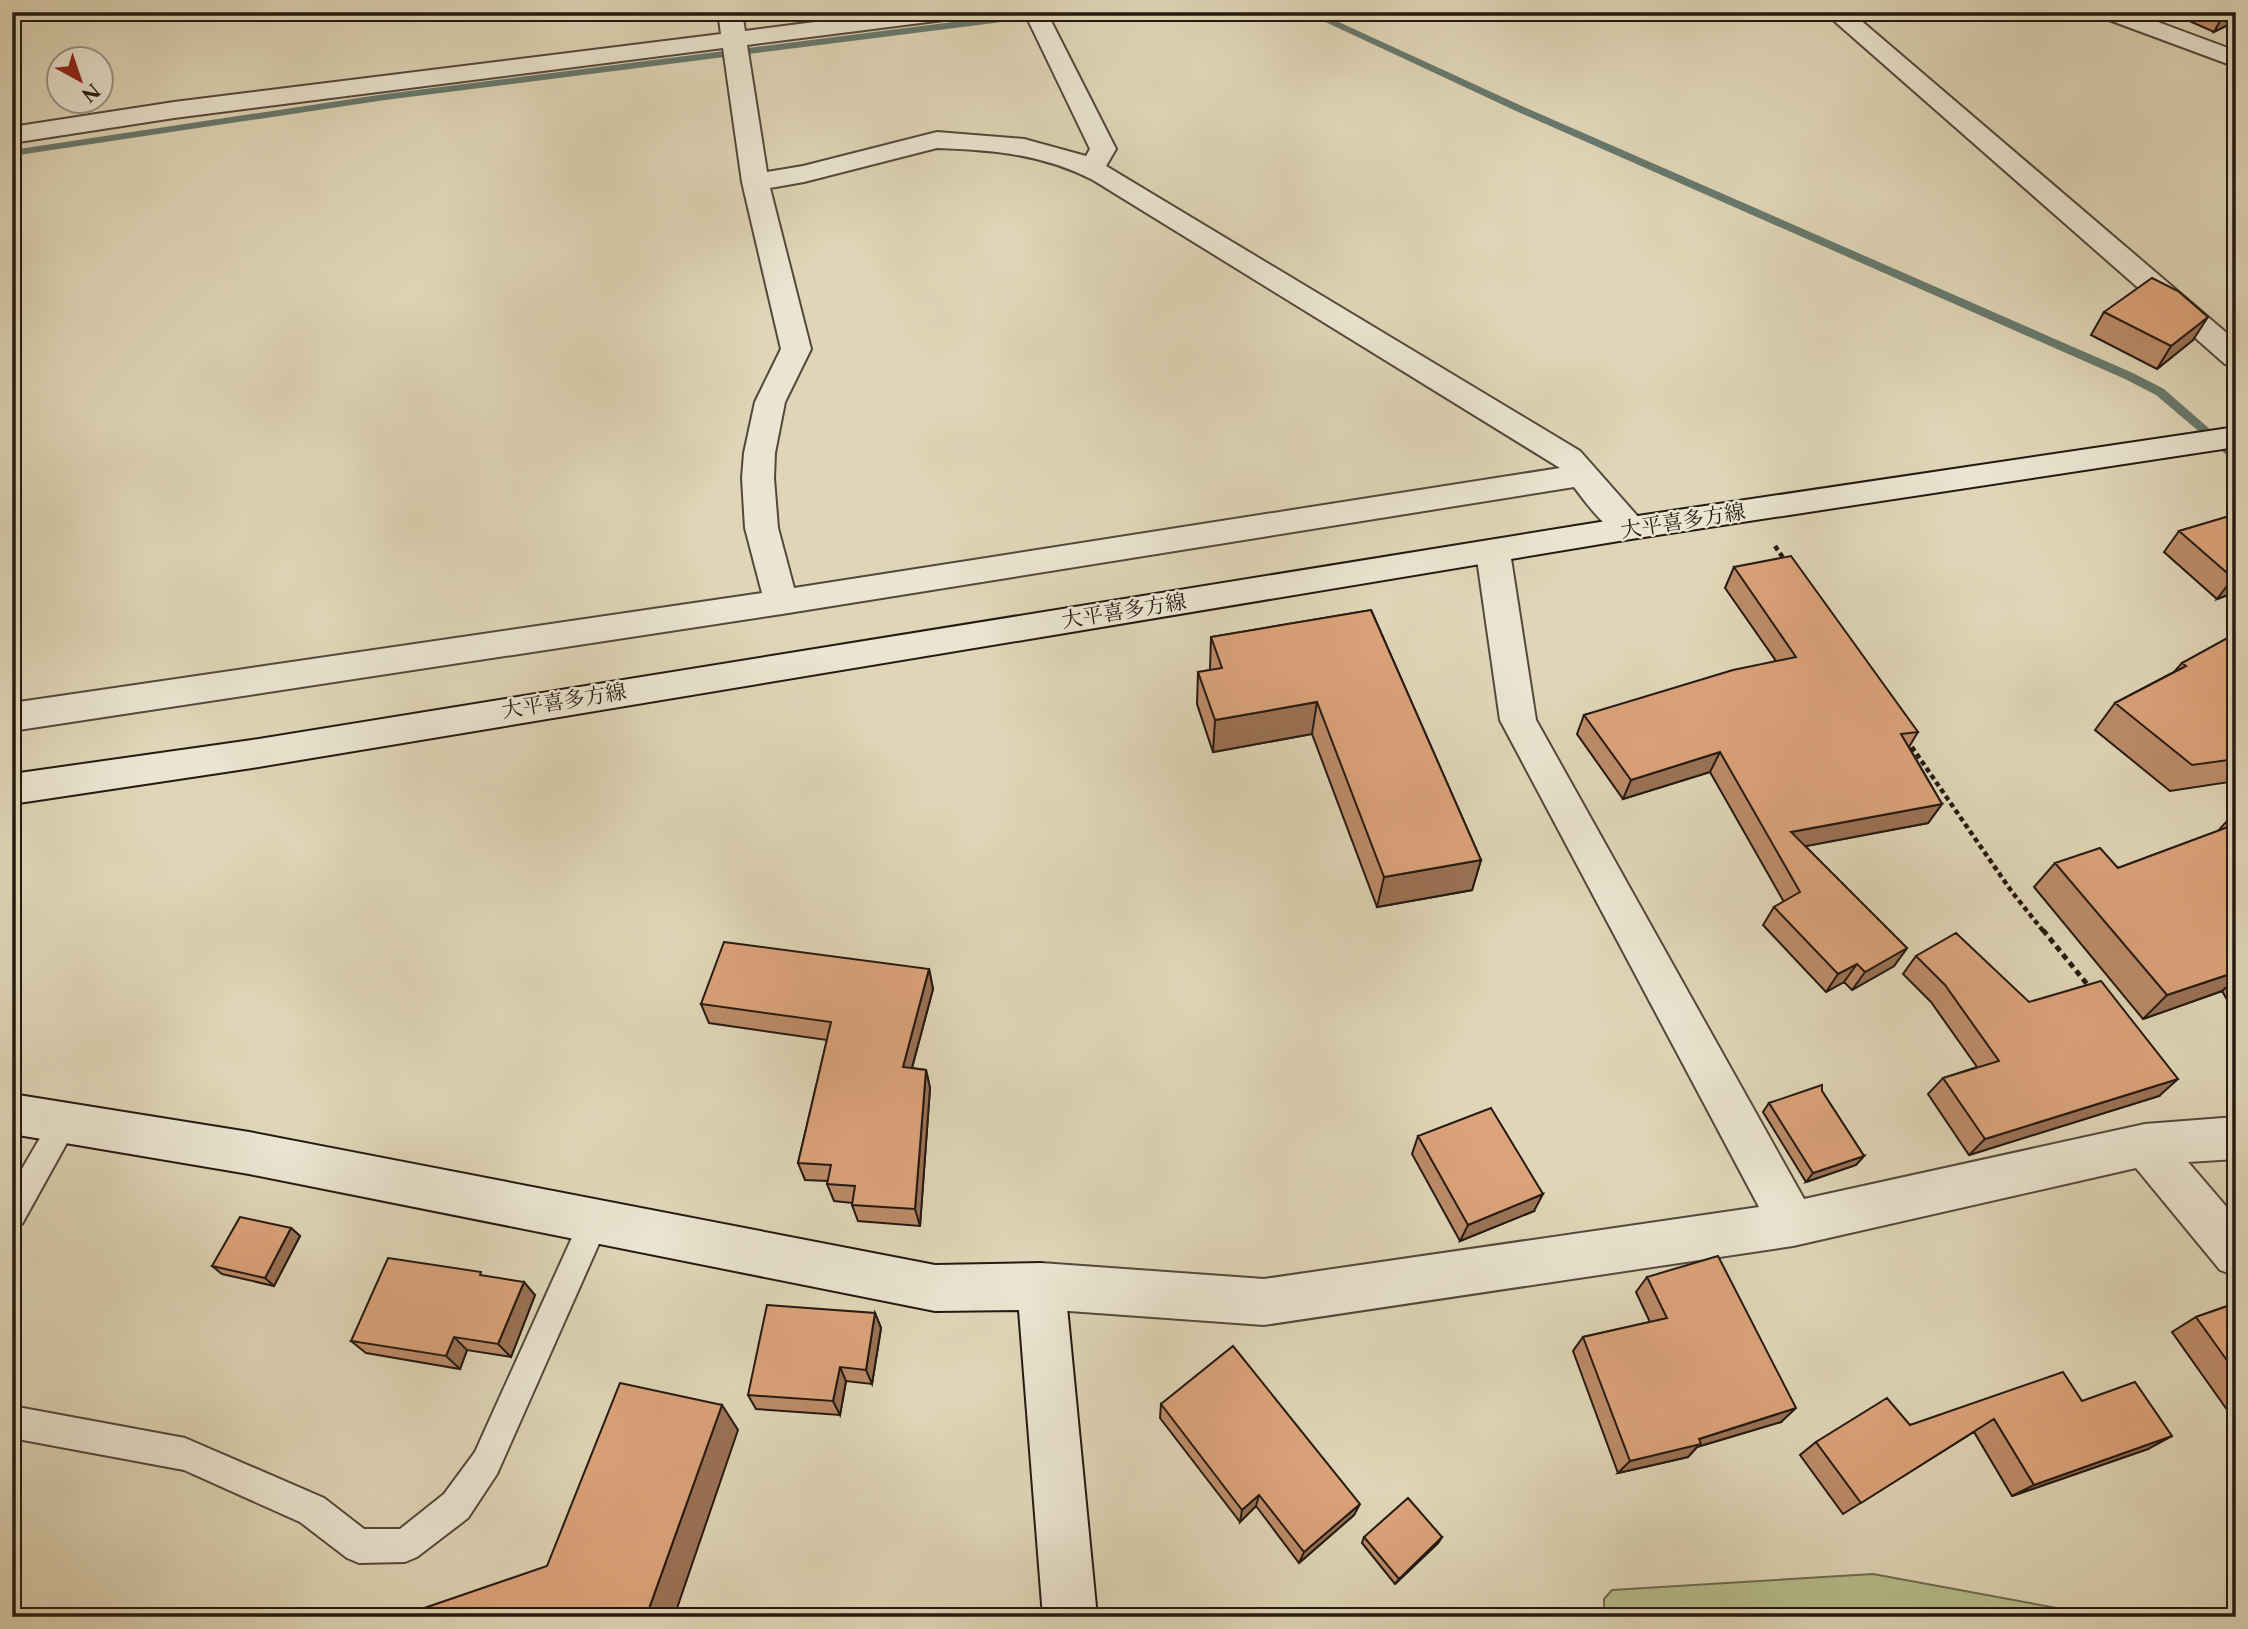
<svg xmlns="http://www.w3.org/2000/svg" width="2248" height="1629" font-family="'Libre Caslon Text','Noto Serif JP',serif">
<rect width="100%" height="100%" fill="#dfd6b7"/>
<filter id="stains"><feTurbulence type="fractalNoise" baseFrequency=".00286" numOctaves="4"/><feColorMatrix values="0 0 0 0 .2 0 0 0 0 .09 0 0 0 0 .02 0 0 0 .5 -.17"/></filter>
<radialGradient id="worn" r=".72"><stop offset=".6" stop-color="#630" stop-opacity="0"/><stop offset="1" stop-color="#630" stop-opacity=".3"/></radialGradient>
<path fill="#b6bd8c" stroke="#6e6b4f" stroke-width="2" d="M1873 1574 2078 1612 2081 1617H1604V1599L1612 1590Z"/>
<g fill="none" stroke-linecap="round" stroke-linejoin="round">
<path fill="#68796d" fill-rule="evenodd" d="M1032 12H1062L1057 15 385 100 12 156V150L385 94Z
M1304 12H1317L1524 107 2133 373 2164 389 2236 452V463L2156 395 2125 379 1516 111Z"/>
<defs>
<path id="lane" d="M64 1110 74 1114 78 1123 22 1224 12 1228V1186L54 1114Z
M594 1207 604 1211 609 1221 497 1474 468 1518 417 1557 405 1562 359 1563 347 1558 300 1522 184 1470 12 1438V1406L185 1438 324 1498 364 1529H400L444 1494 475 1452 584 1211Z"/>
<path id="street" d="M718 12H742L745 31 893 12H964L960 17 952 19 747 45 767 172 803 166 937 132 1024 139 1086 156 1090 149 1028 20 1032 15H1048L1116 149 1106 166 1580 451 1648 528 1643 536C1614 544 1590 508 1574 487L782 614 12 731V703L762 593 745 528 742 478 744 453 755 402 781 349 742 182 723 48 174 118 12 143V127L174 102 721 34ZM937 148C994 150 1042 154 1093 180L1560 468 794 588 778 528 774 478 775 453 785 402 811 349 770 188 804 182Z
M1824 12H1851L2236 341V366L2225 364Z
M2097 12H2131L2236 51V67L2101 17Z
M1493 540 1505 544 1510 552 1536 720 1804 1199 2145 1124 2236 1117V1159L2188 1162 2236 1218V1276L2220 1270 2136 1168 1793 1246 1264 1325 1041 1309 1024 1302 1017 1286 1024 1270 1041 1263 1264 1279 1759 1207 1500 720 1476 552 1481 544Z"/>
<path id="secondary" d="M2236 427V447L1631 539 252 768 12 804V774L252 740 1631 517Z
M12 1094 249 1132 935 1265 1041 1263 1058 1270 1065 1286 1097 1617H1043L1019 1310 935 1311 249 1174 12 1134Z"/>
</defs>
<use href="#lane" stroke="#54483b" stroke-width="4"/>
<use href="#street" stroke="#54483b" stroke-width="4"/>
<use href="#secondary" stroke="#251912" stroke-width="4"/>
<path stroke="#251912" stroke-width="4.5" stroke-dasharray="5 3.5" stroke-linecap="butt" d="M1775 546 1786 562
M1907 740 2012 892 2044 932"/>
<path stroke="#251912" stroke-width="5" stroke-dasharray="6 4.5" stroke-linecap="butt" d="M2043 930 2091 989"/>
<use href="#lane" fill="#eae4d0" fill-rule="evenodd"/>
<use href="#street" fill="#eae4d0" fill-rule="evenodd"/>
<use href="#secondary" fill="#eae4d0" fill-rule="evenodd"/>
</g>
<path fill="#bd8c69" stroke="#251912" stroke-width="2" d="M2169 12H2236V21L2214 32Z
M2104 312 2193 340 2157 369 2091 335Z
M2236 514V592L2217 599 2164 552 2179 531Z
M1734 567 1918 732 1909 747 1942 804 1928 823 1805 846 1907 948 1894 966 1852 990 1844 982 1826 992 1763 925 1774 907 1784 902 1710 772 1623 799 1577 734 1584 715 1776 661 1725 588Z
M1371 610 1481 860 1472 890 1377 907 1312 734 1213 752 1197 704 1198 672 1210 670 1211 637Z
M2236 640V781L2170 791 2095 730 2115 703 2174 672 2182 663Z
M2236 811V1015L2222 991 2143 1019 2034 887 2055 863 2118 868 2218 831Z
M1916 956 2029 1002 2159 1096 1969 1155 1928 1094 1943 1078 1977 1067 1931 1002 1903 974Z
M929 969 933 989 912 1068 926 1070 930 1088 920 1226 858 1221 852 1205 853 1203 834 1201 827 1184 828 1181 805 1180 798 1163 827 1040 709 1023 701 1004Z
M1822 1091 1864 1156 1856 1165 1806 1182 1763 1112 1769 1103Z
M1418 1136 1534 1211 1460 1241 1412 1154Z
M291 1228 300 1236 274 1286 222 1274 212 1266Z
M485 1276 535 1295 511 1357 467 1350 460 1369 366 1353 351 1341Z
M1647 1277 1781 1422 1697 1447 1688 1457 1618 1473 1573 1351 1583 1337 1650 1322 1636 1292Z
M2236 1303V1421H2235L2172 1332 2196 1317Z
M875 1313 881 1328 872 1384 846 1381 840 1415 756 1409 748 1395Z
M2082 1401 2148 1449 2012 1496 1974 1432 1843 1514 1800 1455 1816 1442 1910 1425Z
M1161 1404 1354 1515 1299 1563 1256 1506 1240 1522 1160 1418Z
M1364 1537H1442L1438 1543 1395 1584 1362 1543Z"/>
<path fill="#9a7255" stroke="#251912" stroke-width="2" d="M2225 12H2236V21L2214 32Z
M2208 317 2193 340 2157 369 2171 346Z
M2236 577V592L2217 599 2233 578Z
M1317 702 1312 734 1213 752 1215 720Z
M1720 752 1710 772 1623 799 1631 780Z
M1942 804 1928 823 1780 851 1791 832Z
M1481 860 1472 890 1377 907 1384 877Z
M1907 948 1894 966 1852 990 1865 972Z
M1857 964 1844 982 1826 992 1838 974Z
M929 969 933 989 907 1086 903 1067Z
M2236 972V979L2222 991 2143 1019 2167 995Z
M926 1070 930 1088 920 1226 915 1209Z
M2178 1079 2159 1096 1969 1155 1985 1139Z
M1864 1156 1856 1165 1806 1182 1813 1173Z
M1543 1194 1534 1211 1460 1241 1468 1225Z
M291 1228 300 1236 274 1286 265 1278Z
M524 1282 535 1295 511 1357 498 1344Z
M875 1313 881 1328 872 1384 866 1370Z
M454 1337 467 1350 460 1369 446 1356Z
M840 1367 846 1381 840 1415 833 1401Z
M722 1405 738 1430 674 1617H646Z
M1796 1408 1781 1422 1697 1447 1688 1457 1618 1473 1630 1461Z
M2172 1436 2148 1449 2012 1496 2034 1485Z
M1259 1495 1256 1506 1240 1522 1242 1510Z
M1360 1504 1354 1515 1299 1563 1304 1552Z
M1442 1537 1438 1543 1395 1584 1399 1579Z"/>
<path fill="#dca37a" stroke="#251912" stroke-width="2" d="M2152 278 2178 291 2208 317 2171 346 2104 312Z
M2236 514V577L2233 578 2179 531Z
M1791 556 1918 732 1901 734 1942 804 1791 832 1907 948 1865 972 1857 964 1838 974 1774 907 1800 892 1720 752 1631 780 1584 715 1733 670 1796 657 1734 567Z
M1371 610 1481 860 1384 877 1317 702 1215 720 1198 672 1222 668 1211 637Z
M2231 636 2236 640V759L2192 765 2115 703 2186 666 2182 663Z
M2236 824V972L2167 995 2055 863 2100 848 2118 868Z
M1956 933 2029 1002 2101 981 2178 1079 1985 1139 1943 1078 1999 1061 1945 985 1916 956Z
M724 942 929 969 903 1067 926 1070 915 1209 852 1205 855 1186 827 1184 831 1165 798 1163 831 1022 701 1004Z
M1822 1085V1091L1864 1156 1813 1173 1769 1103Z
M1491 1108 1543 1194 1468 1225 1418 1136Z
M240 1217 291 1228 265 1278 212 1266Z
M1718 1256 1796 1408 1699 1439 1701 1444 1630 1461 1583 1337 1667 1318 1647 1277Z
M388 1258 481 1272 480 1275 524 1282 498 1344 454 1337 446 1356 351 1341Z
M2236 1303V1373L2196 1317Z
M767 1305 875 1313 866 1370 840 1367 833 1401 748 1395Z
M1233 1346 1360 1504 1304 1552 1259 1495 1242 1510 1161 1404Z
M2063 1372 2082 1401 2135 1382 2172 1436 2034 1485 1994 1419 1861 1503 1816 1442 1887 1398 1910 1425Z
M620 1383 722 1405 646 1617H398L547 1566Z
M1408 1498 1442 1537 1399 1579 1364 1537Z"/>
<g text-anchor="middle" stroke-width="5" stroke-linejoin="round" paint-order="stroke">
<g font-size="21" fill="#251912" stroke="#eae4d0">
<text transform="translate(1683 521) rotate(-9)" y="7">大平喜多方線</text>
<text transform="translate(1124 611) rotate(-9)" y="7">大平喜多方線</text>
<text transform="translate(564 701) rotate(-9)" y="7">大平喜多方線</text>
</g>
</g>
<rect width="2248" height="1629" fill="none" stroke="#dfd6b7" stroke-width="42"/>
<rect x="14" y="14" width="2220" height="1601" fill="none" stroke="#251912" stroke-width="3.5"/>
<rect x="21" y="21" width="2206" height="1587" fill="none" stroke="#251912" stroke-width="2"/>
<g transform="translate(80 80) rotate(140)"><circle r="33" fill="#eae4d0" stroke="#9b9384" stroke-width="2"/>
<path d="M0-5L12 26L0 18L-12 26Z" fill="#8f2418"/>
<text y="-10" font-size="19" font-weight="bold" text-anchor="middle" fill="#251912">N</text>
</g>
<rect width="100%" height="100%" filter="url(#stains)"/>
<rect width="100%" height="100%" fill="url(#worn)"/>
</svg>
